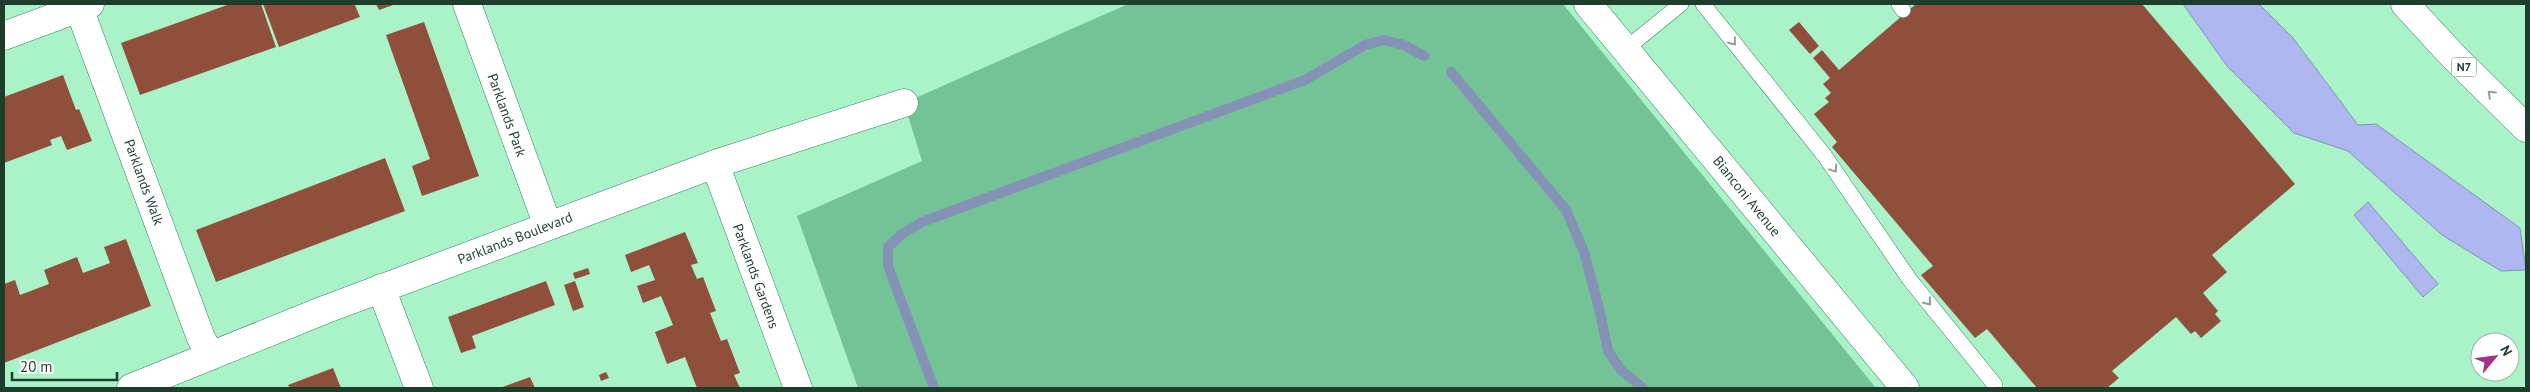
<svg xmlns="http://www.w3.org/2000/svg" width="2530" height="392" font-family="'PT Sans',sans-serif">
<rect width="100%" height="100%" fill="#aaf3c8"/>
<path fill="#73c396" d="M1128 4H1563L1876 388H858L797 216 922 161 904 103Z"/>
<path fill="#afb7f0" stroke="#8492b5" d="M2183 4H2259L2293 38 2358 125 2376 124 2520 228 2526 270 2501 271 2442 235 2348 151 2294 133 2227 66Z
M2368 202 2438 284 2423 297 2354 215Z"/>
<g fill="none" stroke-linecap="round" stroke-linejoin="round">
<path stroke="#8492b5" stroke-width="10" d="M1451 72 1566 210 1584 252 1599 308 1608 351 1621 370 1643 388
M934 388 888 266V247L902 234 922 222 1305 80 1365 45 1384 40 1404 45 1424 56"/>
</g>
<path fill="#8f4f3b" d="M230 4H261L276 47 140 95 121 43Z
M263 4H359L355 5 360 17 279 47Z
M376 4H396L379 10Z
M1916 4H2142L2295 184 2212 255 2227 272 2203 293 2218 311 2215 314 2221 321 2201 338 2195 331 2191 334 2176 317 2112 371 2119 378 2107 388H2037L1987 329 1975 338 1921 275 1933 266 1832 147 1837 142 1814 114 1829 102 1825 98 1831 93 1823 84 1830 78 1813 58 1822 50 1839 70Z
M424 22 479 176 422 196 412 166 430 159 386 35Z
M1799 22 1819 46 1810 54 1789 30Z
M63 75 76 110 79 109 92 141 67 150 61 136 50 140 52 145 4 163V97Z
M385 158 405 211 216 282 196 230Z
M685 232 698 263 691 265 697 279 703 277 716 311 710 313 721 341 727 339 740 373 734 375 740 388H697L685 357 667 364 655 332 673 325 661 296 643 303 637 286 655 280 649 265 631 272 625 255Z
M126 239 151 306 4 363V284L15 280 20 295 49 284 44 270 77 257 83 273 110 263 104 247Z
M588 268 590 274 575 279 573 273Z
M546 281 555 305 472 336 476 348 461 353 448 317Z
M575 281 584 307 573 311 564 285Z
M333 368 341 388H290L288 385Z
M606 372 609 378 601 381 599 375Z
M530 377 535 388H500Z"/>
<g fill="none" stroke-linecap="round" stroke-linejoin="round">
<defs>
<path id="lane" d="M1703 4 1824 155 1910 280 1995 385 1994 388
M1899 4 1903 10
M1627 48 1681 4"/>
<path id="street" d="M467 4 548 226
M1588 4 1905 388
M79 8 201 338 211 356
M4 36 90 4
M715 164 798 388
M381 288 419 388
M131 388 324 310 715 164 904 103"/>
<path id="highway" d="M2405 4 2453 56 2526 128"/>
</defs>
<use href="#lane" stroke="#3a805b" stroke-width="16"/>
<use href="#street" stroke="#3a805b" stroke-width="29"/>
<use href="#highway" stroke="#3a805b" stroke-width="29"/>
<use href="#lane" stroke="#fff" stroke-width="15"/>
<use href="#street" stroke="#fff" stroke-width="28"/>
<use href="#highway" stroke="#fff" stroke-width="28"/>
</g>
<defs><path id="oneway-chevron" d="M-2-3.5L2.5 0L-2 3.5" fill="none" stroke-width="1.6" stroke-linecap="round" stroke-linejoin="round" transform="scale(1.25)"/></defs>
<g stroke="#8f9e96">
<use href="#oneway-chevron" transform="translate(1733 42) rotate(51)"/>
<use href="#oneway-chevron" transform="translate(2491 94) rotate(-136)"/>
<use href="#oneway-chevron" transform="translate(1834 169) rotate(56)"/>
<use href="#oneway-chevron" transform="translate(1928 302) rotate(51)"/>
</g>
<g text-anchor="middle" stroke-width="5" stroke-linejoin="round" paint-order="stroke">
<rect fill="#fff" stroke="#62776b" stroke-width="1" x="2451.5" y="57.5" width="25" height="19" rx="4"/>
<g font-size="12" font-weight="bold" fill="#1f3d2c">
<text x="2464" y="71">N7</text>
</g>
<g font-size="14" fill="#1f3d2c" stroke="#fff">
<text transform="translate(507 115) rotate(70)" y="5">Parklands Park</text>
<text transform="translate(144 182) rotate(70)" y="5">Parklands Walk</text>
<text transform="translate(1747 196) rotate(51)" y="5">Bianconi Avenue</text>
<text transform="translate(515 238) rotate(-21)" y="5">Parklands Boulevard</text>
<text transform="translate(756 276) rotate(70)" y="5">Parklands Gardens</text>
</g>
</g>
<rect width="2530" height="392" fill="none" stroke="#1f3d2c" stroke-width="10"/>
<g transform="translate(2495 357) rotate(61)"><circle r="24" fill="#ffffff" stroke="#a5b1ab"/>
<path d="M0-4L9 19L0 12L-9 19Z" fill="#a32f89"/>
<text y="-8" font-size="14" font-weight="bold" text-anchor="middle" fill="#1f3d2c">N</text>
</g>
<path d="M12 372v8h105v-8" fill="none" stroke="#1f3d2c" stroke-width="2.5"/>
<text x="20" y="372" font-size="15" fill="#1f3d2c" stroke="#ffffff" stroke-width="4" paint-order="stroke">20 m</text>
</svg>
